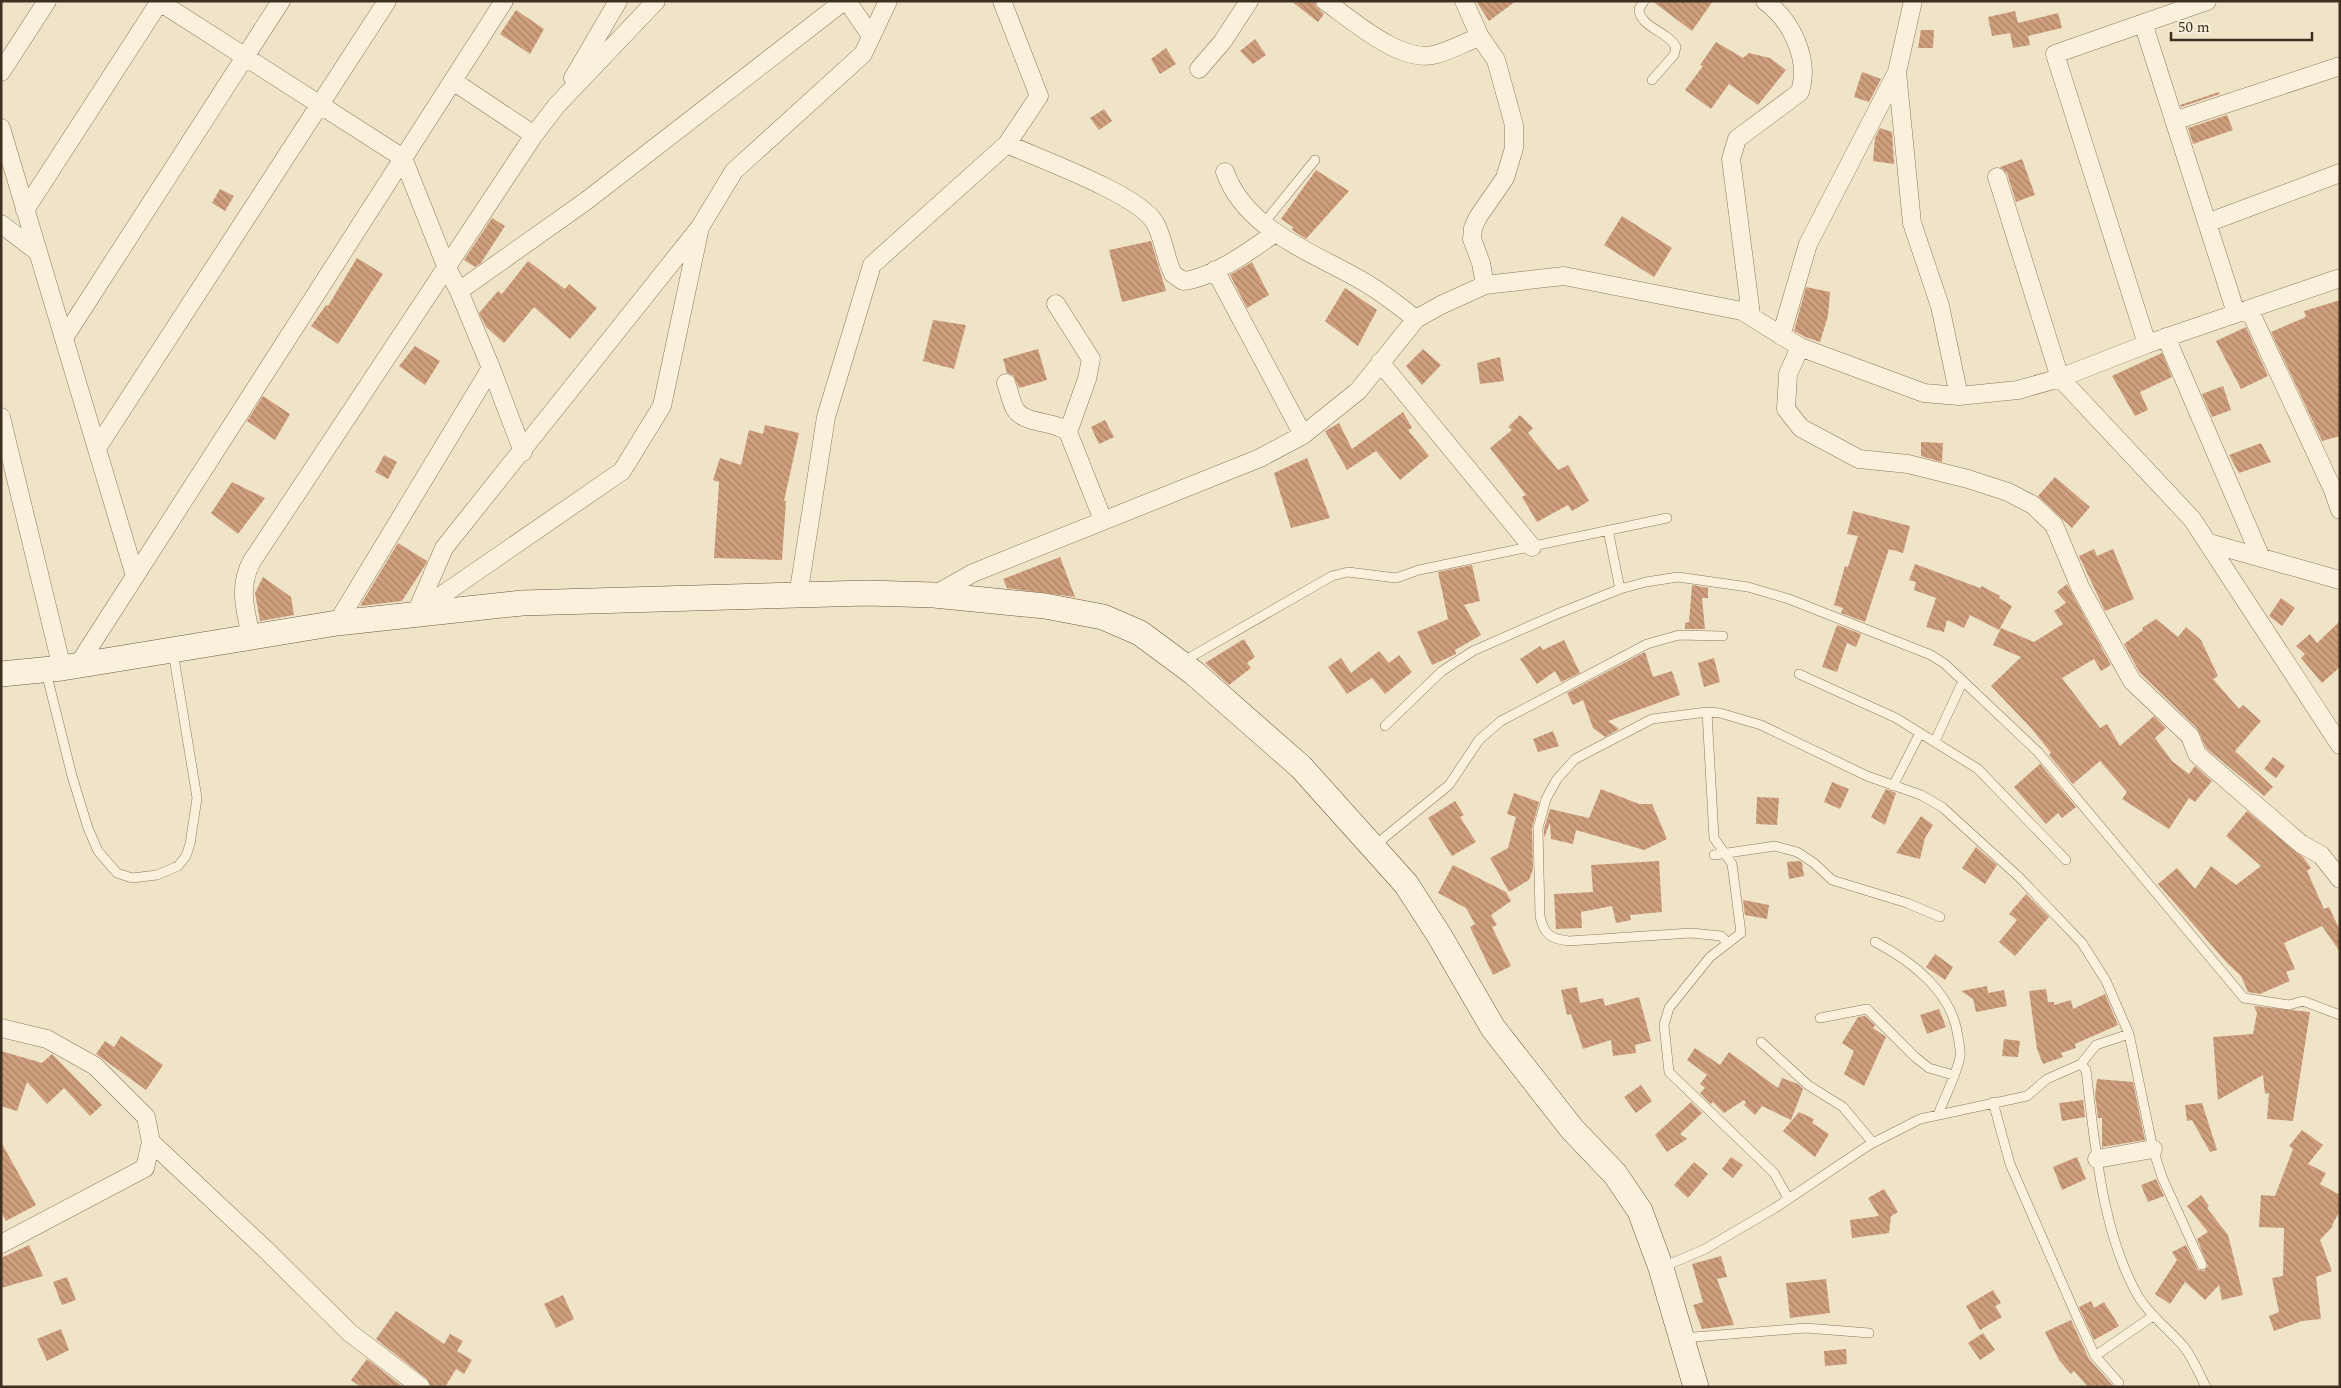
<svg xmlns="http://www.w3.org/2000/svg" width="2341" height="1388" font-family="Spectral,serif">
<defs>
<pattern id="building-back-hatch" width="6" height="6" patternUnits="userSpaceOnUse" patternTransform="scale(1.25)"><rect width="6" height="6" fill="#cf9f7d"/><path d="M-1 5l2 2M0 0l6 6M5-1l2 2" fill="none" stroke="#a98266"/></pattern>
</defs>
<rect width="100%" height="100%" fill="#f0e4c8"/>
<path fill="url(#building-back-hatch)" d="M1291 1H1315L1316 6 1324 14 1318 22Z
M1476 1H1516L1489 21Z
M1652 1H1713L1692 31Z
M516 10 544 29 530 54 500 34Z
M2015 11 2018 23 2058 13 2062 28 2028 36 2030 45 2013 48 2010 33 1992 36 1988 17Z
M1921 30H1934L1933 48H1918Z
M1255 39 1266 55 1253 64 1240 51Z
M1716 42 1743 58 1749 53 1770 58 1786 70 1758 105 1729 84 1711 109 1685 90 1703 66 1700 65Z
M1166 48 1176 64 1160 74 1151 59Z
M1862 72 1881 79 1869 102 1854 97Z
M2219 92 2220 94 2181 107 2180 105Z
M1104 109 1112 121 1099 130 1090 118Z
M2227 115 2233 130 2193 144 2188 128Z
M1880 128 1892 132 1894 164 1873 161 1875 138Z
M2022 159 2035 195 2016 202 2007 173 2000 167Z
M1316 170 1349 191 1306 239 1292 230 1293 227 1281 219Z
M220 189 234 196 225 211 212 203Z
M1622 216 1672 248 1654 277 1604 245Z
M492 218 505 226 481 263 475 267 464 260Z
M1151 241 1166 291 1122 302 1109 250Z
M357 258 383 274 338 344 311 326 326 305 328 306Z
M528 261 565 289 569 284 597 308 570 339 534 307 504 343 486 327 479 313 498 291 502 294Z
M1252 262 1269 295 1247 308 1230 275Z
M1806 287 1830 292 1828 316 1820 342 1805 337 1794 331Z
M1345 288 1377 310 1358 346 1325 321Z
M2340 300V436L2322 441 2271 332 2306 317 2304 311Z
M933 320 966 325 954 369 923 361Z
M2246 327 2268 376 2241 389 2216 341Z
M415 346 440 361 425 385 399 366Z
M1038 349 1047 380 1019 388 1013 375 1007 373 1003 359Z
M1423 349 1441 365 1422 385 1406 366Z
M2162 353 2172 377 2140 392 2148 410 2135 416 2112 376Z
M1500 357 1504 381 1480 384 1477 363Z
M2223 386 2231 410 2212 417 2202 394Z
M263 396 290 414 275 440 247 421Z
M1403 412 1412 428 1408 430 1429 456 1400 480 1376 451 1347 470 1325 431 1339 423 1352 449Z
M1520 415 1533 428 1528 433 1558 470 1568 465 1589 501 1572 511 1568 505 1537 522 1522 497 1526 495 1490 448 1512 430 1508 427Z
M1105 420 1114 437 1099 444 1091 427Z
M765 425 799 433 784 501H786L782 560 714 558 719 482 713 480 720 458 741 465 749 430 763 434Z
M1921 442 1943 443 1942 462 1921 456Z
M2261 443 2271 462 2239 473 2229 455Z
M384 455 397 462 388 479 375 472Z
M1307 458 1330 518 1291 528 1274 473Z
M2055 477 2090 507 2072 528 2038 496Z
M232 482 265 498 238 534 211 513Z
M1853 511 1910 526 1903 553 1889 549 1865 622 1841 613 1843 608 1834 605 1845 566 1848 567 1858 536 1847 534Z
M398 543 427 561 426 564 402 601 360 606Z
M2094 549 2097 556 2113 549 2134 599 2105 611 2079 556Z
M1060 557 1075 597 1007 588 1003 579Z
M1915 564 1980 588 1982 586 2000 596 1999 598 2012 606 1999 630 1970 615 1964 628 1947 620 1944 632 1926 627 1936 598 1914 590 1916 582 1909 580Z
M1472 565 1480 601 1464 605 1481 635 1455 650 1456 654 1432 665 1417 632 1448 619 1438 572Z
M263 577 291 597 294 615 260 621 255 593Z
M2067 584 2111 665 2101 671 2094 659 2062 678 2100 728 2107 724 2120 746 2154 716 2166 728 2155 738 2172 761 2189 774 2195 766 2212 781 2195 802 2189 798 2169 829 2122 799 2127 792 2100 761 2073 784 2049 755 2051 753 2032 729 1991 686 2021 657 1993 645 2001 628 2034 642 2063 624 2054 611 2066 603 2057 592Z
M1692 585 1708 588V598H1702L1705 629H1685V623L1689 622Z
M2281 598 2295 608 2282 626 2269 616Z
M2156 619 2178 637 2186 627 2201 640 2218 676 2213 679 2239 709 2243 705 2261 721 2235 751 2273 787 2264 796 2206 748 2197 728 2140 673 2124 644 2143 630 2142 628Z
M2340 621V667L2322 683 2301 658 2305 654 2296 646 2310 634 2317 643Z
M1837 625 1861 634 1856 647 1847 643 1837 672 1822 667Z
M1244 639 1255 657 1247 663 1251 668 1229 685 1205 663Z
M1564 640 1580 673 1561 682 1555 671 1537 684 1520 659 1540 646 1543 650Z
M1379 651 1389 663 1399 655 1412 672 1385 694 1372 678 1347 694 1328 667 1341 658 1351 673Z
M1645 652 1653 677 1672 671 1680 695 1608 721 1619 729 1605 737 1593 728 1583 700 1573 705 1567 693Z
M1714 658 1720 682 1704 687 1698 663Z
M1553 731 1559 746 1538 752 1533 739Z
M2273 757 2285 766 2276 778 2264 769Z
M2040 764 2076 807 2062 818 2058 813 2046 824 2014 787Z
M1832 782 1849 789 1840 809 1824 802Z
M1601 789 1639 804H1652L1667 839 1644 850 1576 830 1573 844 1551 839 1550 823 1544 838V829L1550 809 1589 818Z
M1886 789 1896 793 1885 825 1871 817Z
M1514 793 1539 802 1532 828 1533 869 1529 880 1509 892 1490 858 1508 848 1516 817 1507 814Z
M1757 797 1779 798 1777 825 1756 824Z
M1455 801 1464 815 1460 817 1476 842 1452 856 1428 818Z
M2247 811 2303 857 2311 868 2307 871 2324 909 2329 907 2340 931V952L2322 926 2284 943 2295 969 2286 972 2290 981 2260 994 2248 992 2241 976 2227 963 2158 884 2177 868 2195 889 2211 866 2236 885 2261 866 2226 836Z
M1921 816 1933 825 1925 838 1920 859 1896 853Z
M1976 847 1997 865 1985 884 1962 868Z
M1659 861 1662 912 1630 915 1631 920 1616 923 1612 906 1581 912 1582 928 1556 929 1554 894 1593 892 1591 865Z
M1799 861 1802 863 1804 876 1789 879 1787 862Z
M1453 865 1506 892 1511 901 1491 915 1497 925 1492 927 1511 966 1493 975 1470 927 1475 924 1466 908 1438 893Z
M2026 894 2049 917 2015 956 1999 942 2017 920 2009 914Z
M1743 900 1769 905 1767 919 1745 915Z
M1935 954 1953 967 1945 980 1926 967Z
M1987 986 1988 993 2004 990 2007 1006 1976 1012 1973 999 1961 991Z
M1577 987 1580 1003 1603 998 1605 1006 1639 997 1651 1041 1635 1045 1636 1053 1613 1056 1611 1040 1583 1049 1571 1014 1567 1015 1561 990Z
M2046 989 2048 1002H2054V1005L2071 1000 2073 1009 2105 994 2118 1025 2075 1044 2076 1048 2061 1053 2063 1057 2043 1064 2037 1049 2029 991Z
M2254 1006 2310 1012 2293 1121 2267 1119 2269 1093 2265 1094 2263 1075 2218 1100 2213 1037 2253 1034 2257 1013Z
M1939 1009 1946 1027 1927 1034 1920 1015Z
M1865 1016 1875 1025 1873 1028 1886 1037 1864 1086 1844 1074 1854 1051 1842 1043 1858 1017Z
M121 1036 163 1065 146 1090 96 1054 105 1041 114 1047Z
M2004 1039 2020 1041 2018 1057 2002 1056Z
M1695 1048 1720 1065 1729 1052 1778 1088 1782 1078 1798 1084 1803 1089 1791 1120 1762 1106 1755 1115 1744 1105 1746 1102 1744 1100 1724 1113 1713 1102 1711 1104 1700 1093 1705 1088 1700 1084 1707 1075 1687 1060Z
M1 1051 42 1063 52 1054 102 1105 90 1116 64 1088 47 1104 27 1082 17 1111 1 1106Z
M2097 1079 2133 1082 2145 1140 2102 1147V1118H2098L2095 1095Z
M1641 1085 1652 1101 1636 1113 1624 1097Z
M2083 1100 2085 1117 2062 1121 2059 1103Z
M1691 1102 1702 1113 1680 1134 1687 1139 1667 1152 1655 1135Z
M2202 1103 2217 1150 2210 1152 2192 1120 2187 1121 2185 1105Z
M1799 1112 1814 1119 1812 1123 1829 1134 1815 1157 1783 1131Z
M2302 1130 2323 1145 2308 1164 2326 1173 2320 1184 2340 1195V1211L2332 1225 2333 1226 2320 1240 2332 1271 2316 1277 2321 1319 2302 1321 2274 1331 2269 1316 2279 1312 2272 1278 2283 1276 2284 1228 2259 1227 2261 1195 2275 1196 2293 1149 2289 1146Z
M1 1142 36 1205 6 1221 1 1212Z
M1731 1157 1743 1165 1733 1178 1722 1169Z
M2077 1157 2086 1179 2062 1190 2053 1167Z
M1694 1162 1708 1174 1688 1198 1674 1185Z
M2156 1179 2164 1196 2148 1202 2141 1185Z
M1884 1189 1898 1212 1891 1216 1889 1233 1852 1238 1850 1220 1879 1216 1868 1198Z
M2201 1195 2209 1206 2207 1208 2228 1235 2243 1295 2222 1300 2219 1285 2205 1300 2185 1282 2170 1304 2155 1294 2177 1260 2172 1252 2186 1245 2198 1270 2204 1271 2208 1266 2197 1239 2208 1232 2187 1206Z
M29 1245 43 1276 1 1288V1258Z
M1721 1256 1727 1277 1717 1279 1734 1325 1702 1329 1693 1305 1703 1302 1692 1264Z
M67 1277 76 1300 62 1305 53 1282Z
M1826 1279 1830 1313 1790 1318 1786 1283Z
M1993 1290 2001 1303 1995 1306 2002 1317 1980 1330 1966 1306Z
M563 1295 574 1319 556 1328 544 1304Z
M2091 1301 2094 1308 2104 1302 2119 1326 2094 1340 2079 1307Z
M396 1311 444 1344 450 1334 463 1341 457 1351 472 1360 464 1374 456 1369 445 1387H431L427 1379 376 1339Z
M2071 1320 2089 1359 2114 1387H2088L2074 1371 2071 1374 2059 1360 2045 1332Z
M61 1329 69 1350 47 1361 37 1339Z
M1983 1333 1995 1350 1980 1360 1968 1343Z
M1846 1349 1847 1364 1825 1366 1824 1351Z
M367 1359 403 1387H361L351 1380Z"/>
<g fill="none" stroke-linecap="round" stroke-linejoin="round">
<defs>
<path id="lane" d="M1644 1 1639 9C1640 28 1668 31 1676 47L1674 55 1652 80
M1264 223 1315 160
M1608 530 1620 589
M1182 662 1332 576 1348 572 1396 578 1419 570 1667 518
M46 672 72 776 88 828 98 851 117 873 132 878 157 875 178 866 186 856 190 844 197 798 173 652
M1799 674 1896 718 1978 769 2066 860
M1707 712 1714 838 1732 864 1741 933 1710 957 1669 1008 1664 1025 1669 1072 1774 1173 1788 1198
M1385 726 1442 671 1473 651 1557 614 1620 589 1646 582 1678 577 1748 587 1789 599 1931 655 1945 664 2038 752 2244 998 2289 1005 2303 1001 2340 1015
M1935 741 1963 681
M1893 786 1920 733
M1374 846 1449 785 1479 740 1501 721 1647 644 1679 635 1723 636
M1714 855 1775 846 1797 852 1814 863 1832 880 1907 903 1940 917
M1875 942C1912 961 1953 993 1958 1037 1959 1043 1961 1051 1960 1057 1956 1076 1945 1096 1938 1115
M1728 943 1721 936 1691 933 1569 941C1551 939 1544 935 1540 916L1538 828 1546 799 1557 779 1575 759 1652 719 1707 712 1720 713 1761 725 1867 776 1921 795 1942 807 2019 877 2082 943 2106 981 2129 1034 2153 1149 2162 1177 2202 1265
M1820 1018 1867 1009 1915 1057 1929 1068 1953 1075
M1761 1042 1808 1085 1843 1107 1873 1143
M2081 1064 2086 1070C2095 1143 2101 1231 2138 1296 2150 1316 2169 1329 2184 1347 2193 1358 2199 1374 2206 1387
M1993 1102 2010 1164 2076 1315 2095 1356 2119 1383
M1663 1267 1705 1249 1775 1208 1869 1145 1920 1119 2027 1096 2047 1079 2081 1064 2096 1045 2129 1034
M1682 1338 1806 1328 1869 1333
M2095 1356 2153 1316"/>
<path id="street" d="M158 1 403 158 446 266 459 291 491 368 523 452
M847 1 871 36
M1325 1C1352 20 1399 62 1433 55 1448 52 1465 42 1480 37
M1464 1 1480 37 1496 60 1514 125V148L1505 178 1478 217 1473 228 1472 239 1481 263 1485 285
M1913 1 1897 72 1912 223 1940 306 1959 396
M2143 23 2236 313
M1199 69 1223 41 1249 1
M1 72 47 1
M573 78 618 1
M453 81 534 135
M2174 121 2340 66
M1 128 135 576
M1007 144C1040 159 1140 195 1155 223 1164 239 1165 258 1173 274L1183 281C1213 278 1251 250 1275 233
M1225 172C1247 233 1319 254 1369 285 1386 295 1401 308 1416 319
M1997 177 2060 378 2192 519 2340 745
M25 210 160 1
M2207 223 2340 173
M1 224 38 252
M1215 270 1303 435
M459 291 586 201 844 1
M1056 304 1091 359 1087 379 1068 432 1103 520
M2249 309 2333 490 2340 510
M1751 315 1731 159 1737 139 1800 92C1810 59 1792 21 1765 1
M1781 336 1808 244 1897 72
M2166 337 2261 558
M64 338 281 1
M2147 344 2055 54 2207 1
M1800 347 1788 374 1786 409 1801 428 1859 459 1908 464 1968 479 2008 492 2033 505 2054 525 2080 587 2132 681 2190 736 2197 754 2301 844 2321 855 2340 879
M1380 362 1532 547
M1006 383C1009 391 1011 402 1015 409 1025 425 1054 420 1068 432
M1 417 62 668
M97 448 387 1
M2209 543 2340 580
M934 595 973 573 1260 458 1303 435 1358 391 1416 319 1441 305 1485 285 1564 276 1742 311 1800 347 1924 393 1959 396 2018 390 2060 378 2147 344 2340 278
M798 596 826 417 872 265 1007 144 1039 96 1002 1
M416 613 444 548 700 227 734 171 863 54 888 1
M416 613 622 471 662 406 699 232
M337 623 491 368
M251 636C245 609 238 586 252 561L534 135 557 105 656 1
M78 665 504 1
M1 1028 47 1039 95 1066 146 1117 151 1142 145 1168 1 1244
M151 1142 264 1248 350 1333 421 1387
M2097 1159 2153 1149"/>
<path id="secondary" d="M1 674 62 668 337 623 522 603 867 593 934 595 1045 606 1103 617 1140 633 1194 673 1301 767 1406 884 1439 935 1493 1028 1572 1129 1615 1174 1640 1211 1661 1268 1696 1387"/>
</defs>
<use href="#lane" stroke="#8d765c" stroke-width="10"/>
<use href="#street" stroke="#8d765c" stroke-width="19"/>
<use href="#secondary" stroke="#6f573f" stroke-width="26"/>
<use href="#lane" stroke="#faf1dc" stroke-width="9"/>
<use href="#street" stroke="#faf1dc" stroke-width="18"/>
<use href="#secondary" stroke="#faf1dc" stroke-width="25"/>
</g>
<rect width="2341" height="1388" fill="none" stroke="#3d2e20" stroke-width="5"/>
<path d="M2171 32v8h141v-8" fill="none" stroke="#3d2e20" stroke-width="2.5"/>
<text x="2178" y="32" font-size="15" fill="#3d2e20" stroke="#f7eed8" stroke-width="4" paint-order="stroke">50 m</text>
</svg>
